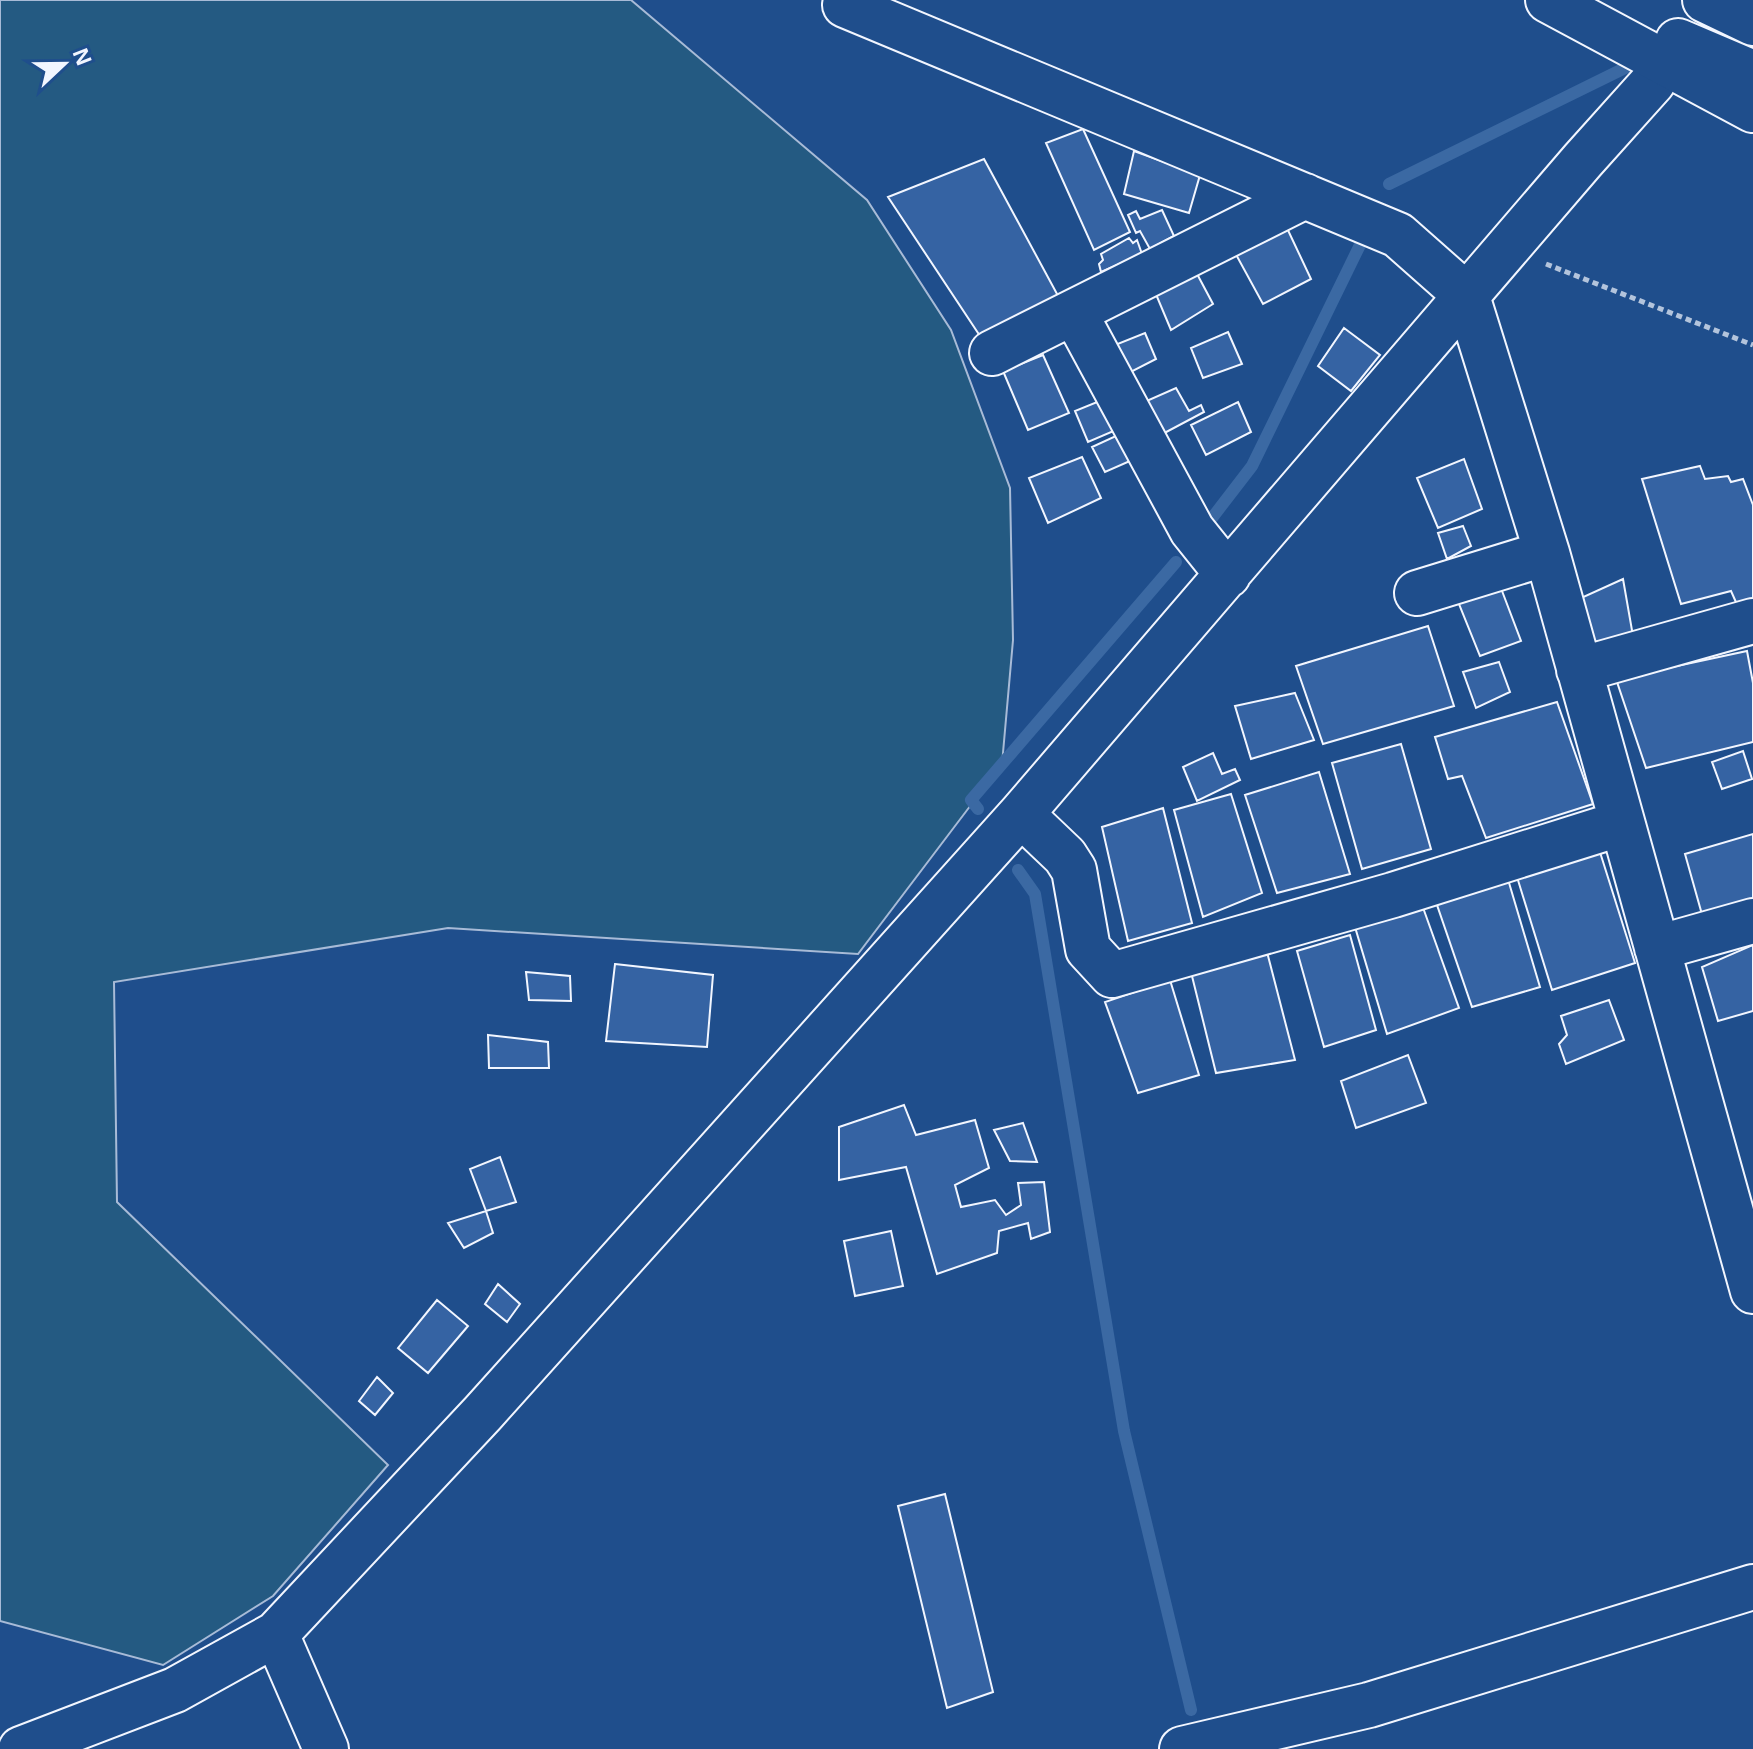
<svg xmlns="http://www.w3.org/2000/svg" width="1753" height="1749" font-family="Helvetica,sans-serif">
<rect width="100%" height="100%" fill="#1f4e8c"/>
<path fill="#245a82" stroke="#a8bbd7" stroke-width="2" d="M0 0H631L867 200 951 330 1010 488 1013 640 1002 764 858 954 448 928 114 982 117 1202 388 1465 273 1596 163 1665 0 1621Z"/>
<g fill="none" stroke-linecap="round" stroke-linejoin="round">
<path stroke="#3b69a3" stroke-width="12" d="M1389 184 1629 66
M1212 518 1252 466 1360 245
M978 809 971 800 1176 562
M1018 870 1035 894 1124 1431 1191 1710"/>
</g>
<path fill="#3563a3" stroke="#f2f6ff" stroke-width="2" d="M1083 129 1130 232 1094 250 1046 143Z
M1134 151 1200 175 1189 213 1124 194Z
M984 159 1063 305 984 342 888 197Z
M1162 210 1174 236 1150 249 1140 231 1136 233 1128 215 1136 211 1140 219Z
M1286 226 1311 279 1263 304 1233 249Z
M1129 238 1133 243 1137 240 1142 254 1101 272 1099 264 1103 260 1101 254Z
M1196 272 1213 304 1171 330 1155 292Z
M1344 328 1380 355 1351 391 1318 366Z
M1228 332 1242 364 1203 378 1191 348Z
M1145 333 1156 359 1123 376 1110 347Z
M1043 355 1069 413 1028 430 1003 371Z
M1176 388 1189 411 1201 405 1204 412 1155 438 1142 403Z
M1102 400 1116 430 1088 442 1075 411Z
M1238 402 1251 432 1206 455 1191 425Z
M1118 435 1130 461 1105 472 1092 447Z
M1082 457 1101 498 1048 523 1029 478Z
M1464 459 1482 509 1438 528 1417 478Z
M1700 466 1705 479 1728 476 1731 482 1743 479 1753 505V604L1739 609 1731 591 1681 604 1642 479Z
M1463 526 1471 546 1447 559 1438 533Z
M1623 579 1633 636 1596 648 1581 598Z
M1499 583 1521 641 1480 656 1457 599Z
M1428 626 1454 706 1323 744 1296 666Z
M1747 651 1753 683V742L1646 768 1616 679Z
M1499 662 1510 692 1476 708 1463 672Z
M1295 693 1314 740 1251 759 1235 706Z
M1557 702 1593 804 1486 838 1462 776 1448 779 1435 737Z
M1401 744 1431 849 1362 869 1332 763Z
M1743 751 1752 779 1722 789 1712 762Z
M1213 753 1222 774 1235 769 1240 780 1197 801 1183 767Z
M1319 772 1350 874 1277 893 1245 795Z
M1231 794 1262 893 1203 917 1174 810Z
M1163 808 1192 923 1128 941 1102 827Z
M1753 834V903L1703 918 1685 854Z
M1599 849 1635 963 1552 990 1517 877Z
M1507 876 1540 987 1472 1007 1436 902Z
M1421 902 1459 1008 1387 1034 1355 927Z
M1350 935 1376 1030 1324 1047 1297 951Z
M1753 945V1011L1718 1021 1702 967Z
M1267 952 1295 1060 1216 1073 1190 968Z
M615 964 713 975 707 1047 606 1041Z
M526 972 570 976 571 1001 529 1000Z
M1170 980 1199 1075 1138 1093 1105 1002Z
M1609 1000 1624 1040 1566 1064 1559 1044 1567 1035 1561 1016Z
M488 1035 548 1042 549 1068H489Z
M1408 1055 1426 1103 1356 1128 1341 1081Z
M904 1105 916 1135 975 1120 989 1168 955 1185 961 1207 995 1200 1006 1215 1021 1205 1018 1183 1044 1182 1050 1232 1031 1239 1028 1223 999 1231 997 1253 937 1274 906 1167 839 1180V1127Z
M1023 1123 1037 1162 1010 1161 994 1130Z
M500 1157 516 1202 486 1211 470 1169Z
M486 1211 493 1233 464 1248 448 1223Z
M891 1231 903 1286 855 1296 844 1241Z
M498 1284 520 1304 507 1322 485 1304Z
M437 1300 468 1326 428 1373 398 1348Z
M377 1377 393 1393 375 1415 359 1401Z
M945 1494 993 1692 947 1708 898 1506Z"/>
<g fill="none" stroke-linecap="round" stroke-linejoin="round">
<defs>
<path id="minor" d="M846 0 845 5 1398 235 1467 296 1547 553 1753 1291
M1074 312 1192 530 1228 575
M992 353 1305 196
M1417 593 1547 553
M1579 670 1753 621
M1021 814 1065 856 1074 870 1088 949 1112 975 1393 895 1622 823
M1657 948 1753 921
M276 1634 326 1749
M21 1749 175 1690 276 1634 483 1413 1021 814 1583 160 1653 82
M1182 1749 1369 1705 1753 1587"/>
<path id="highway" d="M1548 0 1753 110
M1705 0 1753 23
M1678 41 1753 73"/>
</defs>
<use href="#minor" stroke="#f2f6ff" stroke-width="48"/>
<use href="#highway" stroke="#f2f6ff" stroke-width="48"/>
<path stroke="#b3c4dc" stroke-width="5" stroke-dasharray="6 4" stroke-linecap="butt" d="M1546 264 1753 345"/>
<use href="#minor" stroke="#1f4e8c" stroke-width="44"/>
<use href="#highway" stroke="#1f4e8c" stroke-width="44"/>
</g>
<g transform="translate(64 64) rotate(68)" stroke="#1f4e8c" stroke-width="6" paint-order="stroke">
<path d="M0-6L14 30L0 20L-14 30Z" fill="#f2f6ff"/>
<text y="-12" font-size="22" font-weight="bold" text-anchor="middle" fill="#f2f6ff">N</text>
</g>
</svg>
